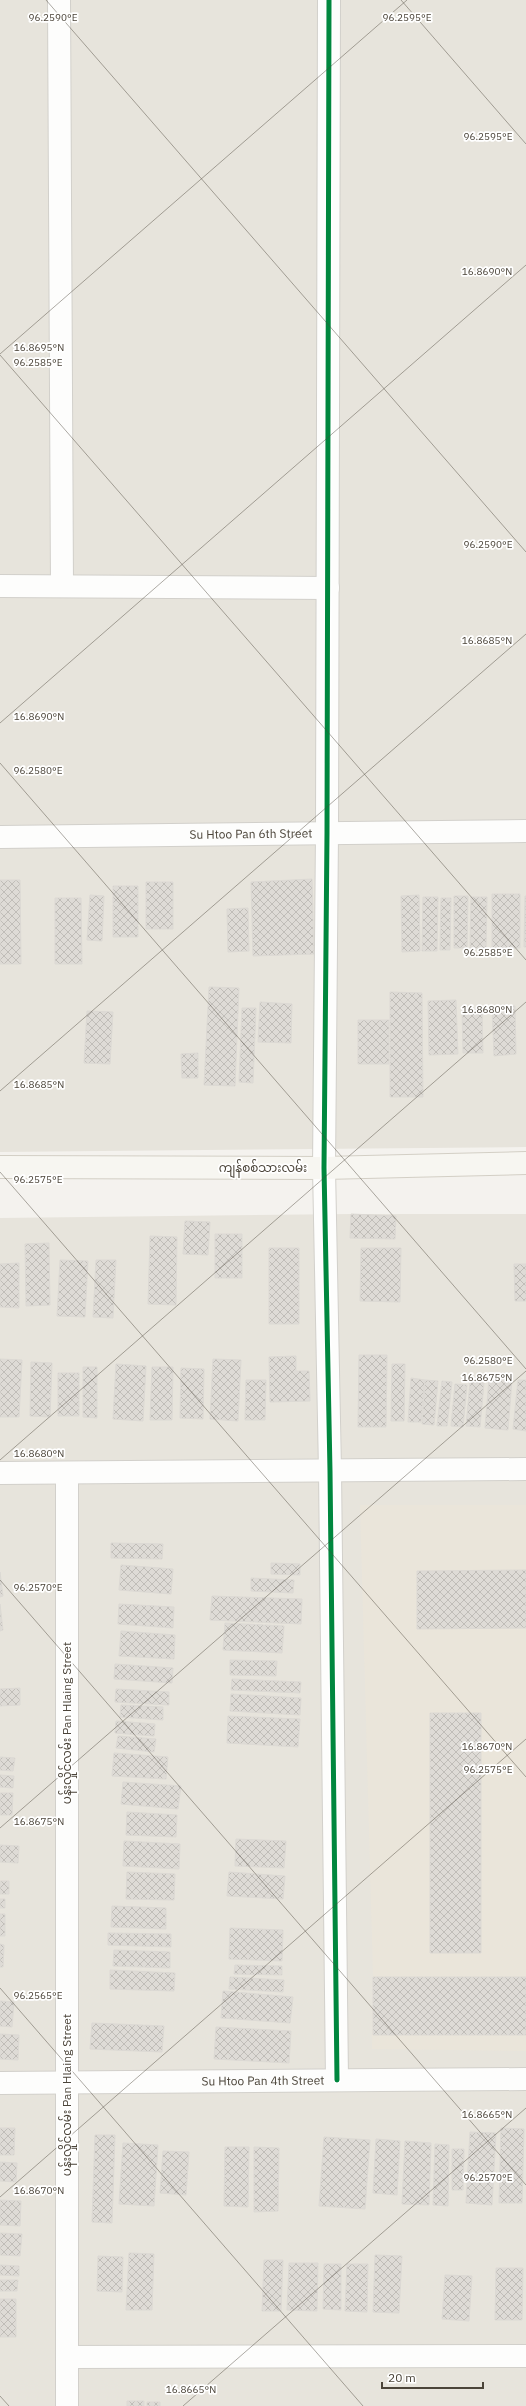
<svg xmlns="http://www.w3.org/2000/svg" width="526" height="2406" font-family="'IBM Plex Sans','Noto Sans Myanmar',sans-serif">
<defs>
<pattern id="building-cross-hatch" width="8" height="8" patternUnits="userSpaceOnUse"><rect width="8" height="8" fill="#dedbd6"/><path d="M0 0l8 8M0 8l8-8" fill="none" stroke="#c0bdb8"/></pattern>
</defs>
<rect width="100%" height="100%" fill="#f4f2ee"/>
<path fill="#e7e4dc" d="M0 0H526V1147L0 1152Z
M351 1214H526V2406H0V1218Z"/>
<path fill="#eae5da" d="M360 1505H526V2051L372 2049 373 1977Z"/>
<path fill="url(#building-cross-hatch)" stroke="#dcd9d4" d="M312 879 314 954 253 956 251 882Z
M0 880H20L21 964H0Z
M146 882H173V929H146Z
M113 886H138V937H113Z
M492 894H520V948H492Z
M90 895 104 896 102 941 87 940Z
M419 895 420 951 402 952 401 896Z
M454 896H468L467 948H454Z
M525 896H526V947H524Z
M423 897H438L437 951H422Z
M471 897H487L486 949 470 948Z
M55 898H81L82 964H55Z
M441 898H451L450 950H440Z
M248 908 249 951 228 952 227 909Z
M209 987 239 988 235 1086 204 1085Z
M390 992 422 993 423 1097H390Z
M456 1000 458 1054 429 1055 428 1001Z
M260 1002 292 1004 291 1043 258 1042Z
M515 1006 516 1054 494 1056 492 1007Z
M242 1008H256L253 1083 239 1082Z
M482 1009 483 1053H463L462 1010Z
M87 1011 113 1012 110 1064 84 1063Z
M358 1020H389V1064H358Z
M198 1053V1078H182L181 1054Z
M351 1214 396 1216 395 1239 350 1238Z
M185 1221 210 1222 208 1255 183 1254Z
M215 1234H242V1278H215Z
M150 1236 177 1237 176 1305 148 1304Z
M49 1243 50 1305 26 1306 25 1244Z
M269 1248H299V1324H269Z
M361 1248H401L400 1302 360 1301Z
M60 1260 88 1261 85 1317 57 1316Z
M96 1260H116L113 1318 93 1317Z
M19 1263V1308L0 1307V1264Z
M514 1264H526V1301H515Z
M359 1355H387L386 1427H358Z
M296 1356V1371H309L310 1401 270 1402 269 1357Z
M0 1359 22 1360 19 1417H0Z
M213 1359 241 1360 238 1421 210 1419Z
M31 1362 52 1363 50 1417 30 1416Z
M116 1364 146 1366 143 1421 113 1419Z
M392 1364H405L404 1421H391Z
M83 1367H97V1418L83 1417Z
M152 1367H173L172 1420H150Z
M181 1368 204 1369 203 1419 180 1418Z
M58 1373H79V1416H58Z
M411 1378 425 1380 421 1422H408Z
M489 1379 512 1380 508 1430 485 1428Z
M246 1380H266L265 1420H245Z
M425 1380 438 1381 434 1425 422 1424Z
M518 1380H526V1431L513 1429Z
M442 1381 452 1382 447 1426H437Z
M470 1382 484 1383 480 1427 466 1426Z
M455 1384 467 1385 463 1427 451 1426Z
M111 1543 163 1544 162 1559 111 1558Z
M271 1563 300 1564V1575L271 1574Z
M121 1565 173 1569 171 1594 119 1590Z
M526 1570V1628L417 1629V1571Z
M0 1572 3 1596 0 1597Z
M251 1578 294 1580 293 1593 251 1591Z
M212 1596 302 1599 301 1624 210 1620Z
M0 1604 3 1630 0 1631Z
M119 1604 174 1607 173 1628 118 1624Z
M225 1623 284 1626 282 1653 223 1650Z
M121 1631 175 1635 174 1659 119 1656Z
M230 1660 277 1661 276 1676 230 1675Z
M115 1664 173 1668 172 1683 114 1679Z
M232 1679 301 1682 300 1693 231 1690Z
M20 1688V1705L0 1706V1689Z
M116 1689 169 1692V1705L115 1702Z
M231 1694 301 1698 300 1715 230 1711Z
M121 1705 163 1707V1720L120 1717Z
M430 1713H481V1953H430Z
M228 1716 300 1719 298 1747 227 1743Z
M116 1721 155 1724 154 1736 115 1733Z
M118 1736 156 1739 154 1752 116 1748Z
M114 1753 168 1757 166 1779 112 1776Z
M0 1757 15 1758 13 1771 0 1770Z
M0 1775 14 1776 13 1788 0 1787Z
M123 1782 181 1786 178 1809 121 1804Z
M0 1793H13L12 1815H0Z
M127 1812 177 1815 176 1837 126 1835Z
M236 1839 286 1841 284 1868 235 1866Z
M124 1841 180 1844 179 1869 123 1866Z
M0 1845 19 1846 18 1863 0 1862Z
M127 1872 175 1874 174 1900 126 1899Z
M229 1872 285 1876 283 1899 227 1896Z
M0 1881H9V1894H0Z
M0 1899H5V1908H0Z
M112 1906 166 1908V1929L111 1927Z
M0 1914H5V1936H0Z
M230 1928 283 1930 282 1961 229 1959Z
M108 1933 171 1934V1947L108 1945Z
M0 1944 4 1945 3 1967H0Z
M114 1950 170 1952V1968L113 1966Z
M235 1965 282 1966V1975L234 1974Z
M110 1970 175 1973 174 1991 110 1989Z
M230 1977 284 1980 283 1992 229 1989Z
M373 1977H526V2035H373Z
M223 1991 293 1997 290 2023 221 2018Z
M0 2001 14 2002 12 2027 0 2026Z
M92 2023 164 2026 162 2052 90 2049Z
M216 2027 291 2031 289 2063 214 2059Z
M0 2034 19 2035 18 2060 0 2059Z
M0 2128H15L14 2155H0Z
M501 2128 524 2129 522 2203H499Z
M470 2132 496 2133 492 2205 466 2203Z
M95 2135H115L112 2223 92 2222Z
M324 2137 370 2140 365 2209 319 2206Z
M376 2139 400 2141 397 2195 373 2193Z
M405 2141 431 2143 429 2205 402 2204Z
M123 2143 158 2145 154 2206 119 2204Z
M435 2144 449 2145 448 2206 433 2205Z
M225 2147H249L248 2207 224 2206Z
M254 2147 279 2148 278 2211 254 2212Z
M452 2149H464L463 2190H452Z
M163 2151 189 2152 186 2195 160 2193Z
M0 2162 17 2163 16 2182 0 2181Z
M0 2200 21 2201 20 2226 0 2225Z
M0 2233 22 2234 20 2256 0 2255Z
M129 2253 154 2254 152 2310H126Z
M375 2255 402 2256 399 2313 373 2312Z
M98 2256 123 2257 122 2292 97 2291Z
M264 2260H283L281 2311H262Z
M289 2263H318L317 2311 287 2310Z
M324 2264H341V2310L323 2309Z
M347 2264H368L367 2312 345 2311Z
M0 2265 19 2266V2276L0 2275Z
M496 2268H523L522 2320H495Z
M445 2275 472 2276 469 2321 442 2319Z
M0 2280H18L17 2291H0Z
M0 2299H16V2337H0Z
M127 2401H144V2406H127Z
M147 2402H160V2406H147Z"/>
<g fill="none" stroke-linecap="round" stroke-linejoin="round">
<defs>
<g id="street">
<path d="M59 0 62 586"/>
<path d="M329 0 327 833 324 1168 330 1471 337 2080"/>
<path d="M0 586 328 588"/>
<path id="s1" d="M0 837 526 831"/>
<path d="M0 1473 526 1469"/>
<path d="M67 1473V2406"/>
<path id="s2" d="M0 2083 526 2079"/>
<path d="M67 2357 526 2356"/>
</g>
<path id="secondary" d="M0 1167 324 1168 526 1163"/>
</defs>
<use href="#street" stroke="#d2d0cb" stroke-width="24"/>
<use href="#secondary" stroke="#d3cfc5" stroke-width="24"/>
<use href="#street" stroke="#fdfdfc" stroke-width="22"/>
<use href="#secondary" stroke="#f7f6f1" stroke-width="22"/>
<defs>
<path id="cycleway" d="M329 0 327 833 324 1168 330 1471 337 2080"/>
</defs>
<use href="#cycleway" stroke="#fff" stroke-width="8"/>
<use href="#cycleway" stroke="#00873e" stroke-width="5"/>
</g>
<path fill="none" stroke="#4b4439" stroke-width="1" stroke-opacity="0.45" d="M46 0 526 552M401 0 526 144M0 354 407 0M0 355 526 960M0 723 526 265M0 763 526 1369M0 1091 526 634M0 1172 526 1777M0 1460 526 1002M0 1580 526 2185M0 1828 526 1371M0 1988 363 2406M0 2197 526 1739M0 2396 9 2406M183 2406 526 2108"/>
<g text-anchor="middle" stroke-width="3.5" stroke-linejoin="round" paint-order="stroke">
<g font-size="12" fill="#4b4439" stroke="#fff">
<text dy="4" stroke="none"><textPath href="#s1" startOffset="251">Su Htoo Pan 6th Street</textPath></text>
<text x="263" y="1172">ကျန်စစ်သားလမ်း</text>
<text transform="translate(67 1723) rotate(-90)" y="4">ပန်းလှိုင်လမ်း Pan Hlaing Street</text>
<text dy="4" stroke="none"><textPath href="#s2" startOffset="263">Su Htoo Pan 4th Street</textPath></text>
<text transform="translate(67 2095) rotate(-90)" y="4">ပန်းလှိုင်လမ်း Pan Hlaing Street</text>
</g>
</g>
<g font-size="10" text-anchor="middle" fill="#4b4439" stroke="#fff" stroke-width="3.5" stroke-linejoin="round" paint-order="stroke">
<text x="53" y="21">96.2590°E</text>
<text x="407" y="21">96.2595°E</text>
<text x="488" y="140">96.2595°E</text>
<text x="487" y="275">16.8690°N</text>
<text x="39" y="351">16.8695°N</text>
<text x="38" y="366">96.2585°E</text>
<text x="488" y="548">96.2590°E</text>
<text x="487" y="644">16.8685°N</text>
<text x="39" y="720">16.8690°N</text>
<text x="38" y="774">96.2580°E</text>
<text x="488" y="956">96.2585°E</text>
<text x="487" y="1013">16.8680°N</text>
<text x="39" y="1088">16.8685°N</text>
<text x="38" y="1183">96.2575°E</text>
<text x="488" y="1364">96.2580°E</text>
<text x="487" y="1381">16.8675°N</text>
<text x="39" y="1457">16.8680°N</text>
<text x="38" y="1591">96.2570°E</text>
<text x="487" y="1750">16.8670°N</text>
<text x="488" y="1773">96.2575°E</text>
<text x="39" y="1825">16.8675°N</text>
<text x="38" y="1999">96.2565°E</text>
<text x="487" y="2118">16.8665°N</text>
<text x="488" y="2181">96.2570°E</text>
<text x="39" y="2194">16.8670°N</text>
<text x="191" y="2393">16.8665°N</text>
</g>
<path d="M382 2382v6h101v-6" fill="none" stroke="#4b4439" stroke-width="2"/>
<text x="388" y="2382" font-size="12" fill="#4b4439" stroke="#ffffff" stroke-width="3" paint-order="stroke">20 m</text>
</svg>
